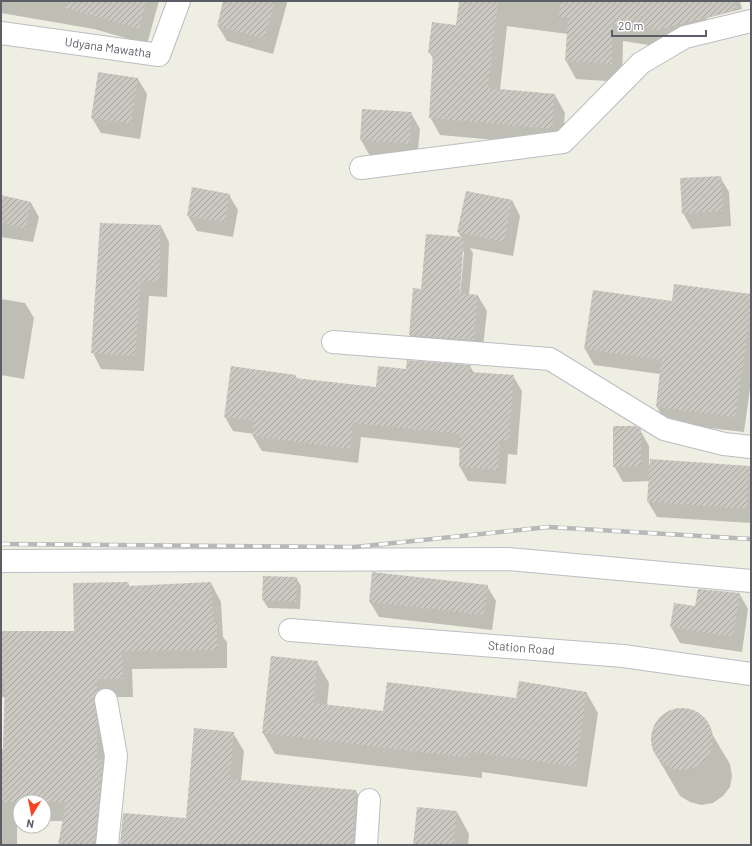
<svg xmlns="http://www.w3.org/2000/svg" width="752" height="846" font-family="Barlow,sans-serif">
<defs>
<pattern id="building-hatch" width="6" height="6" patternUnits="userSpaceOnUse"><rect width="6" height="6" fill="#cac8c0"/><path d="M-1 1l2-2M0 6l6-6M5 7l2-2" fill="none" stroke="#a7a6a0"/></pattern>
</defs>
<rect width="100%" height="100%" fill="#efeee3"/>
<path fill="#0003" fill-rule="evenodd" d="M1 1H159L147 44 94 29 1 13Z
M224 1H286L287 3 273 54 227 41 218 26Z
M460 1H740L742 9 707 18 711 37 668 48 623 41 622 82 576 79 566 61 568 34 507 26 500 90 555 95 565 113 562 146 440 135 430 117 434 60 429 52 457 26Z
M138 79 147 94 140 139 101 133 92 118Z
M363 110 411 113 420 129 417 159 370 156 361 140Z
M720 177 729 192 731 226 692 229 683 213Z
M229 195 238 210 233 237 197 231 188 216Z
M1 196 31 203 39 217 33 242 1 237Z
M512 200 520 216 513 256 470 248 473 253 469 295 478 296 487 311 482 356 419 351 410 335 414 290H422L461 237 458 232ZM462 251H464L460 298H458Z
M101 224 161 226 169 242 167 297 149 296 144 371 101 369 93 353Z
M751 295V381L744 432 666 423 657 407 660 374 594 365 585 349 673 303Z
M1 299 25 303 34 318 24 379 1 375Z
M470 366 474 373 513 376 522 391 517 455 508 454 506 484 468 481 460 467V448L361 437 358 463 262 451 253 436 254 434 233 431 225 417 295 376 298 379 377 388 407 370Z
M640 430 649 446V465L749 467 751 471V523L657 517 648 502 650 481 623 482 614 466Z
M264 577 296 578 301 586 300 609 268 608 263 600Z
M128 583 130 587 211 583 221 602 223 637 227 642V668L132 669 133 697H107V739L96 845 93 839 94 845H59L64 821H44V802H20V821H17V845H1V750H4L5 697H1V632H75Z
M487 586 496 601 492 630 379 617 370 602Z
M739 593 748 609 742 652 680 643 671 627 696 607Z
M317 662 329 683 327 706 384 712 586 692 598 713 587 787 482 772V778L275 754 263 733Z
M683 709 694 712 703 719 730 764 732 776 730 787 723 796 713 803 701 805 690 802 680 796 653 750 651 738 654 727 661 717 671 711Z
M233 733 244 751 241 781 356 791 366 809 364 845H121L187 819Z
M457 812 469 834 468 845H414Z"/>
<path fill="url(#building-hatch)" d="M67 1H146L139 29 66 8Z
M223 1H275L264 39 217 26Z
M459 1H498L488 88 555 94 552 129 429 118 433 53H428L432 22 456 25Z
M560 1H735L736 10 657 30 613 24 612 64 565 61 568 18 559 17Z
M98 72 138 78 131 124 91 118Z
M362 109 412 112 409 144 360 140Z
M721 176 723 211 682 214 680 178Z
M192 187 230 194 225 222 187 216Z
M466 191 512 200 504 242 457 232Z
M1 195 31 202 26 229 1 223Z
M100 223 161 225 159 282 141 281 135 356 91 353Z
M426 234 464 237 460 293 478 295 474 340 409 335 413 288 421 289Z
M674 284 751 294V313L735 417 656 407 661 360 584 349 593 290 672 301Z
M407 360 471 365 470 372 514 375 509 441 500 440 498 470 459 467 460 434 353 423 350 449 252 436 254 421 224 417 231 366 296 375 295 378 376 387 378 366 406 369Z
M613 426H635L641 429V466L613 467Z
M650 459 750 466 747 509 647 502Z
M372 572 488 585 484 615 369 602Z
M263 576 297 577 296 602 262 600Z
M128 582 129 586 211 582 214 623H217V650L122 651 123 679H97V692L94 696V702L97 720V759L103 760 95 845H58L66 802H1V749H3L5 679H1V631H74L73 583Z
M698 589 740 593 733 637 670 627 674 603 695 606Z
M271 656 318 661 313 703 383 711 387 682 516 698 519 681 587 692 576 767 471 752 470 758 262 733Z
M651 739a31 31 0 1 1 62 0a31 31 0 1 1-62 0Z
M194 728 234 732 230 779 356 790 353 845H120L123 813 186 818Z
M417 807 457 811 454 845H413Z"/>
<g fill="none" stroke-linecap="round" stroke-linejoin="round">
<defs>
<g id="minor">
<path id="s1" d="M1 33 159 55 179 1"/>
<path d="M361 168 563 142 641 63 685 37 751 21"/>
<path d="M333 342 550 359 664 429 724 444 751 447"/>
<path d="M1 561 508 559 751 581"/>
<path id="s2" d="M290 630 623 656 751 674"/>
<path d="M106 700 116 756 107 845"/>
<path d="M366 845 369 800"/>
</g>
</defs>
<use href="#minor" stroke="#bbbdc3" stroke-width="24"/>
<use href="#minor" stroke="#fff" stroke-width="22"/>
<defs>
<path id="rail" d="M1 544 355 547 548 527 751 539"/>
</defs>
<use href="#rail" stroke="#b7b8b8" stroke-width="4.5"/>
<use href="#rail" stroke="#fff" stroke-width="3" stroke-dasharray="9" stroke-linecap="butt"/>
</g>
<g text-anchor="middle" stroke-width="3" stroke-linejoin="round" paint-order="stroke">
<g font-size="12" fill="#5b5f65" stroke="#fff">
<text dy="4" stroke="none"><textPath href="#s1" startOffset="108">Udyana Mawatha</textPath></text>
<text dy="4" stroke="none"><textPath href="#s2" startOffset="232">Station Road</textPath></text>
</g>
</g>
<rect width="752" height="846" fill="none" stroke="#5b5f65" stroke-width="4"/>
<g transform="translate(32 814) rotate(190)"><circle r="19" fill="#ffffff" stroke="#bdbfc1"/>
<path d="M0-3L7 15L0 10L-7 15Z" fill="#f9441f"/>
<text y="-6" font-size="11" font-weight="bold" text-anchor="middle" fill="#5b5f65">N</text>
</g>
<path d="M612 30v6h94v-6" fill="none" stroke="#5b5f65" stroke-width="2"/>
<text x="618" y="30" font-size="12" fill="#5b5f65" stroke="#ffffff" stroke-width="3" paint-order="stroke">20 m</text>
</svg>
